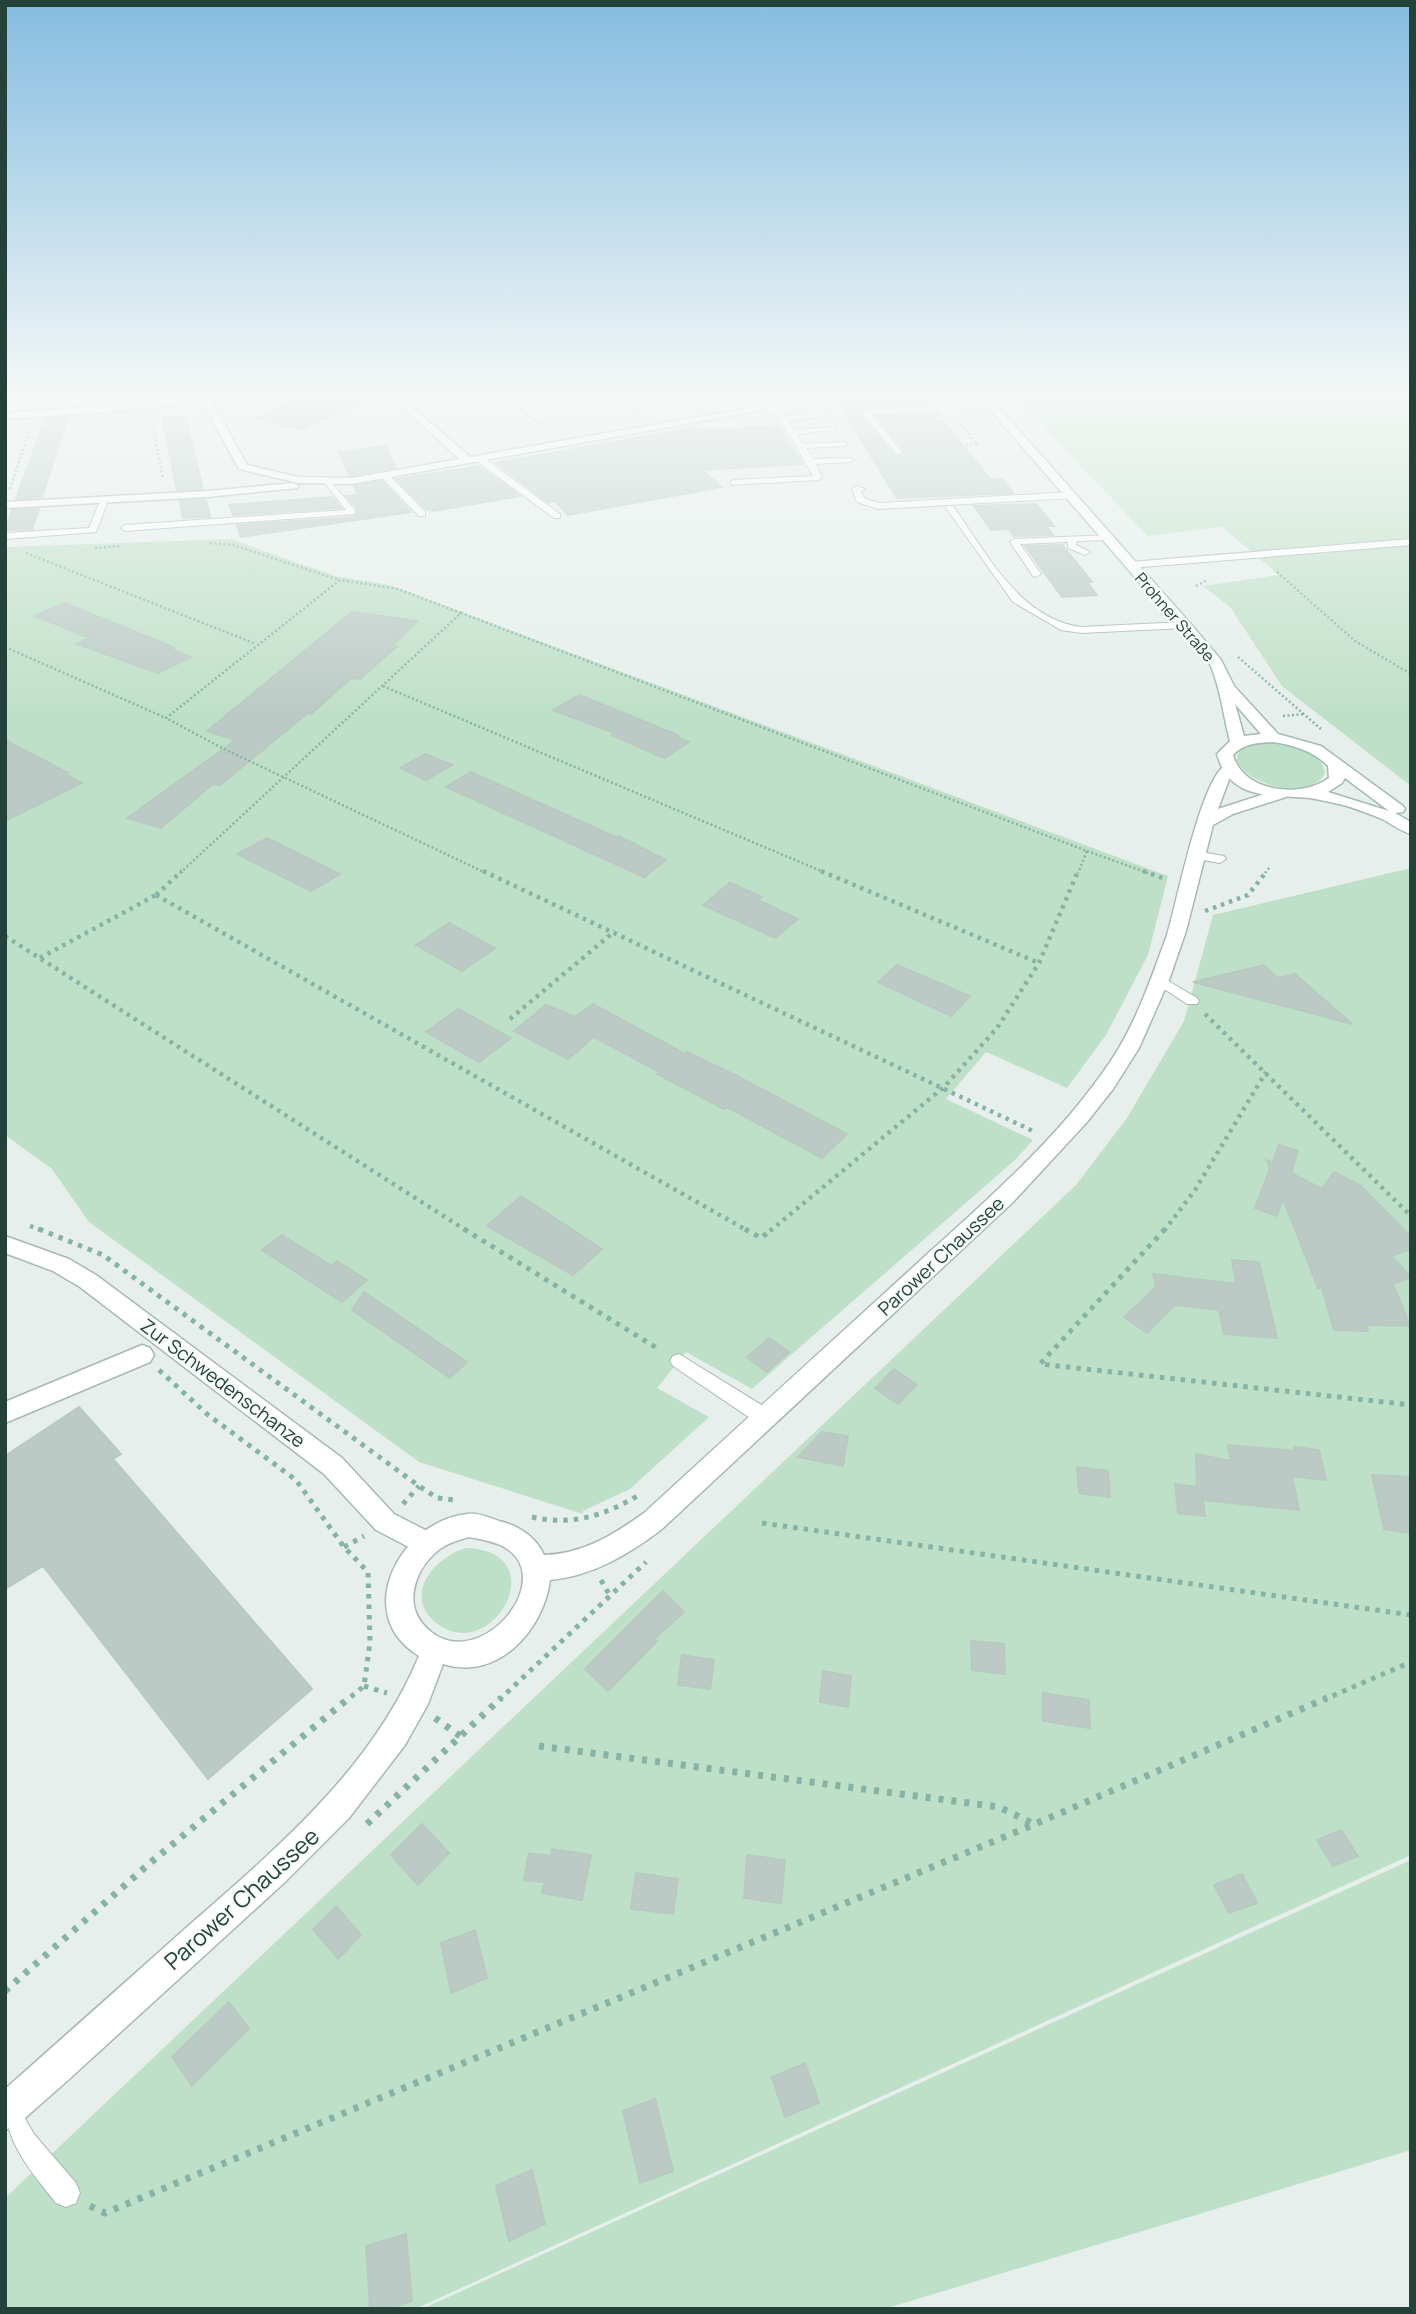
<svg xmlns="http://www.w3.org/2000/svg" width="1416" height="2314" font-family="Manrope,sans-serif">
<rect width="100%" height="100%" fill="#e6efeb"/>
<path fill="#bfe0c8" d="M1009 391H1411V786L1282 686 1230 607 1203 586 1279 575 1222 527 1148 536Z
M231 539 335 576 390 585 1168 876 1148 955 1106 1035 1067 1088 986 1052 946 1099 1033 1140 1015 1160 752 1389 686 1352 657 1388 709 1417 630 1489 583 1511V1514L419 1462 89 1222 52 1169 5 1135V547Z
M1268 743C1288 744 1322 749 1325 774 1296 817 1183 751 1268 743Z
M1411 868V1855L415 2309H5V2198L1076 1185 1127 1118 1184 1021 1213 915Z
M466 1548C554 1551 496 1659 442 1627 400 1601 430 1559 466 1548Z
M1411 1860V2150L884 2309H422Z"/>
<path fill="#bbcac4" stroke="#b8c9c2" stroke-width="2" d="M338 391H386L303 430 257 419 290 402Z
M922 394 930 404 865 407 860 410 859 414 897 458 903 455 904 451 876 416 937 413 991 480 1002 479 1013 493 897 498 838 403Z
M185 416 196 460 203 489 177 490 162 418Z
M68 417 42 497 16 499 45 419Z
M779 426 802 464 701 470 722 487 568 515 555 501 549 503 496 463 697 427 702 430Z
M385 446 396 468 352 475H349L339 452Z
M479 466 520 496 434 511 426 509 396 479Z
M382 481 411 512 241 537 237 525 355 517 357 508 346 496 358 495 354 486Z
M332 497 341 508 233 515 229 505Z
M206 500 210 517 183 518 180 501Z
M1036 504 1054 526H1046L1053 535 1014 536 1008 529 991 530 974 506Z
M39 509 32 529 5 530 12 510Z
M1062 545 1092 582H1087L1097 595 1062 597 1025 546Z
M64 603 166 644 174 648 171 649 191 657 158 673 77 644 90 638 35 616Z
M352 612 417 621 391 647H396L360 679 351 678 311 714 308 713 220 785 213 784 161 828 127 818 236 740 207 731Z
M579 695 678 735 677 737 689 742 664 758 612 735 614 733 553 710Z
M5 740 68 773 65 774 82 783 5 821Z
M425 754 452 765 426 780 400 768Z
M471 772 616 837 619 836 666 860 644 877 446 787Z
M267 838 340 874 311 891 237 854Z
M730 883 762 897 758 900 798 919 775 938 703 905Z
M449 923 495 948 462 971 416 945Z
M897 965 970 996 951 1016 878 982Z
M1264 965 1277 978 1295 974 1352 1024 1193 982Z
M593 1004 685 1054 687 1052 735 1075 847 1134 822 1158 727 1107 724 1109 657 1074 660 1072 594 1037 568 1059 514 1031 546 1005 575 1017Z
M458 1009 511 1038 479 1062 426 1032Z
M1279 1145 1298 1151 1291 1173 1322 1189 1334 1172 1360 1185 1411 1237V1249L1391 1256 1411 1277 1393 1284 1410 1326 1366 1325 1368 1331 1334 1330 1322 1288H1318L1283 1199 1277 1216 1255 1208 1270 1168 1267 1160 1272 1163Z
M521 1196 602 1249 573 1275 487 1226Z
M282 1235 332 1266 337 1261 367 1280 342 1302 262 1250Z
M1232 1260 1259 1262 1277 1338 1224 1334 1219 1310 1175 1305 1147 1333 1124 1317 1156 1287 1153 1274 1236 1284Z
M364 1292 467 1362 450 1378 352 1310Z
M769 1338 789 1352 767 1372 747 1357Z
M894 1369 917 1385 898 1404 875 1388Z
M79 1407 121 1454 113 1459 312 1689 208 1779 43 1566 5 1589V1456Z
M822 1432 848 1436 843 1466 798 1457Z
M1228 1445 1295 1451 1294 1447 1319 1450 1326 1480 1292 1476 1299 1510 1203 1500 1205 1516 1178 1513 1175 1484 1197 1487 1196 1454 1231 1461Z
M1077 1467 1108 1471 1110 1497 1079 1493Z
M1372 1475 1411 1477V1533L1384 1529Z
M663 1591 684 1612 653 1640 657 1641 608 1691 585 1669Z
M971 1641 1004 1644 1005 1674 972 1670Z
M682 1655 714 1660 710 1689 678 1685Z
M823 1671 851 1676 848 1707 820 1702Z
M1043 1693 1089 1700 1090 1728 1043 1721Z
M422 1824 449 1853 418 1885 391 1855Z
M1341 1830 1358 1856 1333 1866 1317 1840Z
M552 1849 591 1855 582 1900 542 1893 545 1882 524 1880 529 1853 551 1856Z
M747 1855 785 1860 781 1903 744 1898Z
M636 1873 678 1879 673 1914 631 1909Z
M1242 1874 1257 1903 1229 1913 1214 1885Z
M336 1906 361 1935 338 1959 313 1929Z
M475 1930 487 1978 451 1993 441 1943Z
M229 2002 249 2029 192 2086 172 2057Z
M805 2063 819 2103 785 2117 772 2077Z
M655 2099 673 2171 640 2183 623 2111Z
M532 2170 545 2224 509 2241 496 2186Z
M406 2234 412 2301 387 2309H370L366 2246Z"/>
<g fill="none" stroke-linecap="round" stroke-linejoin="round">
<defs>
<path id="service" d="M991 403 994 407 871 414 902 453 898 455 861 412 865 410Z
M767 406H773L785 416 830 413 827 417 788 420 794 430 833 427 837 429 797 434 803 444 844 442 848 444 844 446 806 448 813 459 850 458 854 460 850 462 816 464 822 478 818 480 731 485V481L734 480 813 476 780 419 767 410Z
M478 458H484L560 514V518H554L478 462Z
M382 474H388L425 512V516H419L382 478Z
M328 479 355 510V514L125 531 121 528 125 525 346 510 324 482Z
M856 486 865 489 861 491 864 498 879 503 1072 492 1076 495 1072 498 878 509 857 502 852 489Z
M101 499 108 501 96 532 5 539V533L89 528Z
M947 506H953C986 552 1019 619 1081 627L1184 622 1189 625 1184 628 1081 633 1061 630 1013 602 946 508Z
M1110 535V539L1107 540 1077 541 1076 545 1090 552 1085 555 1068 548V542L1020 544 1041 574 1036 577 1033 576 1010 542 1014 539Z
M1411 539V545L1130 568 1125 565 1130 562Z
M1196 851 1224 856 1226 859 1220 863 1192 858V852Z
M1160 976 1197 998 1199 1001 1197 1004H1187L1155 983 1153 980 1155 977Z
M679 1354 773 1412 775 1418 773 1424 766 1426 759 1424 673 1366 670 1361 673 1356Z
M7 2099 16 2103 34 2134 76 2183 80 2193 76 2203 66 2207 56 2203C34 2175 0 2138 7 2099Z"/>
<path id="pedestrian" d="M142 1345 150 1348 154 1355 150 1362 5 1423V1402Z"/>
<path id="minor" d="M234 391H262L211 400 247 465 298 477 352 478 459 459 404 408 403 406 408 403 470 457 847 391H869L352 484 298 483 239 469 202 401 135 410 5 419V413L135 404Z
M400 391H419L395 398 390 395Z
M293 483 299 486 297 488 207 497 5 508V502L207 491Z
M5 1236 69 1259 96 1275 342 1458 394 1514 435 1535 439 1544 435 1553 426 1556 376 1530 324 1474 80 1287 53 1271 5 1253Z"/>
<path id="tertiary" d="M1228 764 1236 769 1230 777 1218 809 1280 789 1288 794 1286 797 1233 814 1213 825 1186 931 1169 980 1139 1048 1113 1089 1087 1122 1012 1203 662 1529C629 1554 593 1576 550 1580 544 1629 498 1682 443 1664L428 1704 405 1745 349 1818 284 1883 67 2081 17 2125 5 2130V2089C66 2035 127 1981 187 1927 277 1848 372 1769 419 1656 350 1614 401 1521 467 1514 477 1512 490 1518 499 1521 518 1525 536 1537 544 1555 583 1554 613 1535 644 1513 732 1432 821 1351 910 1270 982 1204 1060 1139 1114 1056 1137 1020 1152 976 1167 935 1176 907 1202 771 1228 764ZM469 1537C479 1539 491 1541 500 1545 566 1575 474 1684 423 1624 403 1601 417 1566 440 1549 448 1543 459 1540 469 1537Z"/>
<path id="secondary" d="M974 391H984L1189 622 1221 660 1234 686 1278 734 1321 746 1403 806 1405 809 1403 812 1395 813 1411 822V834C1400 831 1392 824 1382 819 1371 814 1359 810 1347 806 1335 803 1322 800 1310 798 1273 794 1230 802 1217 754L1230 741C1223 715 1221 689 1210 664ZM1235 704 1261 734 1244 736ZM1273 742C1294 745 1313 751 1328 766L1329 778C1301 799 1243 792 1233 755 1245 743 1257 743 1273 742ZM1345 778 1389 811 1328 792 1342 783Z"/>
</defs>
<use href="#service" stroke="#a8b8b2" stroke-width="2"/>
<use href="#pedestrian" stroke="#a8b8b2" stroke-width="3"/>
<use href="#minor" stroke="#a8b8b2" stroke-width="3"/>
<use href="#tertiary" stroke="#a8b8b2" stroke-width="3"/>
<use href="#secondary" stroke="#a4bbb3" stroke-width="3"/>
<path stroke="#86b3a5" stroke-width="2.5" stroke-dasharray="2 2.5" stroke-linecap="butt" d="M456 391 471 393
M499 391 544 428
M610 391 640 413
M274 393 289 391
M429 402 498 391
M152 422 163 479
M960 423 977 444 961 445
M10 489 29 431
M210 543 233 545 339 580
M95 548 121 546
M26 553 256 644
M1277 572 1355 641 1411 674
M1196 586 1207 580
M461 613 398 589 340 580 166 718 222 748 486 873
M5 647 166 718
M1238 657 1321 729
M383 686 826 873
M1283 716 1304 714
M1087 851 1148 873
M180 873 461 613 1087 851 1078 873
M1265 873 1270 867"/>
<path stroke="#86b3a5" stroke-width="4.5" stroke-dasharray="3.5 5" stroke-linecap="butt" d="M483 871 1035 1132
M821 871 1039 963
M1143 871 1165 879
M156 895 748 1231
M156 895 182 871
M1205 911 1248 895 1267 871
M5 936 467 1231
M40 958 156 895
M1205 1014 1411 1216
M510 1019 615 931
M30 1226 44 1231
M770 1231 944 1087 997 1028 1039 963 1078 871
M1164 1231 1195 1190 1266 1072"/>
<path stroke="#86b3a5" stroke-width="5" stroke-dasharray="4.5 6" stroke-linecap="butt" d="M39 1229 103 1255 419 1486 437 1498 455 1500
M464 1229 660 1350
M745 1229 761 1238 772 1229
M1165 1229 1040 1364 1411 1405
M159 1370 207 1414 296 1480 344 1547 368 1572 370 1642 364 1686 347 1700
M403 1504 419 1486
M532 1517C570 1526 604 1516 637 1496
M762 1523 1411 1615
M344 1547 364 1536
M601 1580 609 1594
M364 1686 387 1693
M499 1700 646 1562
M1323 1700 1411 1662"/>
<path stroke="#86b3a5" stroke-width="7" stroke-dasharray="5 8" stroke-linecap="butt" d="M435 1718 460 1736
M539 1746 999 1807 1034 1824
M367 1824 501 1698
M5 1991 150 1863 349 1698
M90 2206 105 2213 1035 1824 1327 1698"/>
<use href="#service" fill="#fff" fill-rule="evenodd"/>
<use href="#pedestrian" fill="#fff" fill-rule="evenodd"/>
<use href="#minor" fill="#fff" fill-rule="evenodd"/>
<use href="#tertiary" fill="#fff" fill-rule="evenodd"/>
<use href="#secondary" fill="#fff" fill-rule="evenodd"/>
</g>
<linearGradient id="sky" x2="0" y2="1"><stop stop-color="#84bce0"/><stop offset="0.55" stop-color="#f4f8f6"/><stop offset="1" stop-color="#f4f8f6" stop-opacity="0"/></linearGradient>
<rect width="1416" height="715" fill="url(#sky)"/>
<g text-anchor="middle" stroke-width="5" stroke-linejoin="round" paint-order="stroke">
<g font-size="16" fill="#24423a" stroke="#f7fbf9">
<text transform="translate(1175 617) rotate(49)" y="6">Prohner Straße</text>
</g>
<g font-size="19" fill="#24423a" stroke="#f7fbf9">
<text transform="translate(941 1256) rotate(-43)" y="7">Parower Chaussee</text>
<text transform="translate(223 1383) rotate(37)" y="7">Zur Schwedenschanze</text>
</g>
<g font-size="23" fill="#24423a" stroke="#f7fbf9">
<text transform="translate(242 1899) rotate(-42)" y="8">Parower Chaussee</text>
</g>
</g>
<rect width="1416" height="2314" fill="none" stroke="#24423a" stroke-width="14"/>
</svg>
